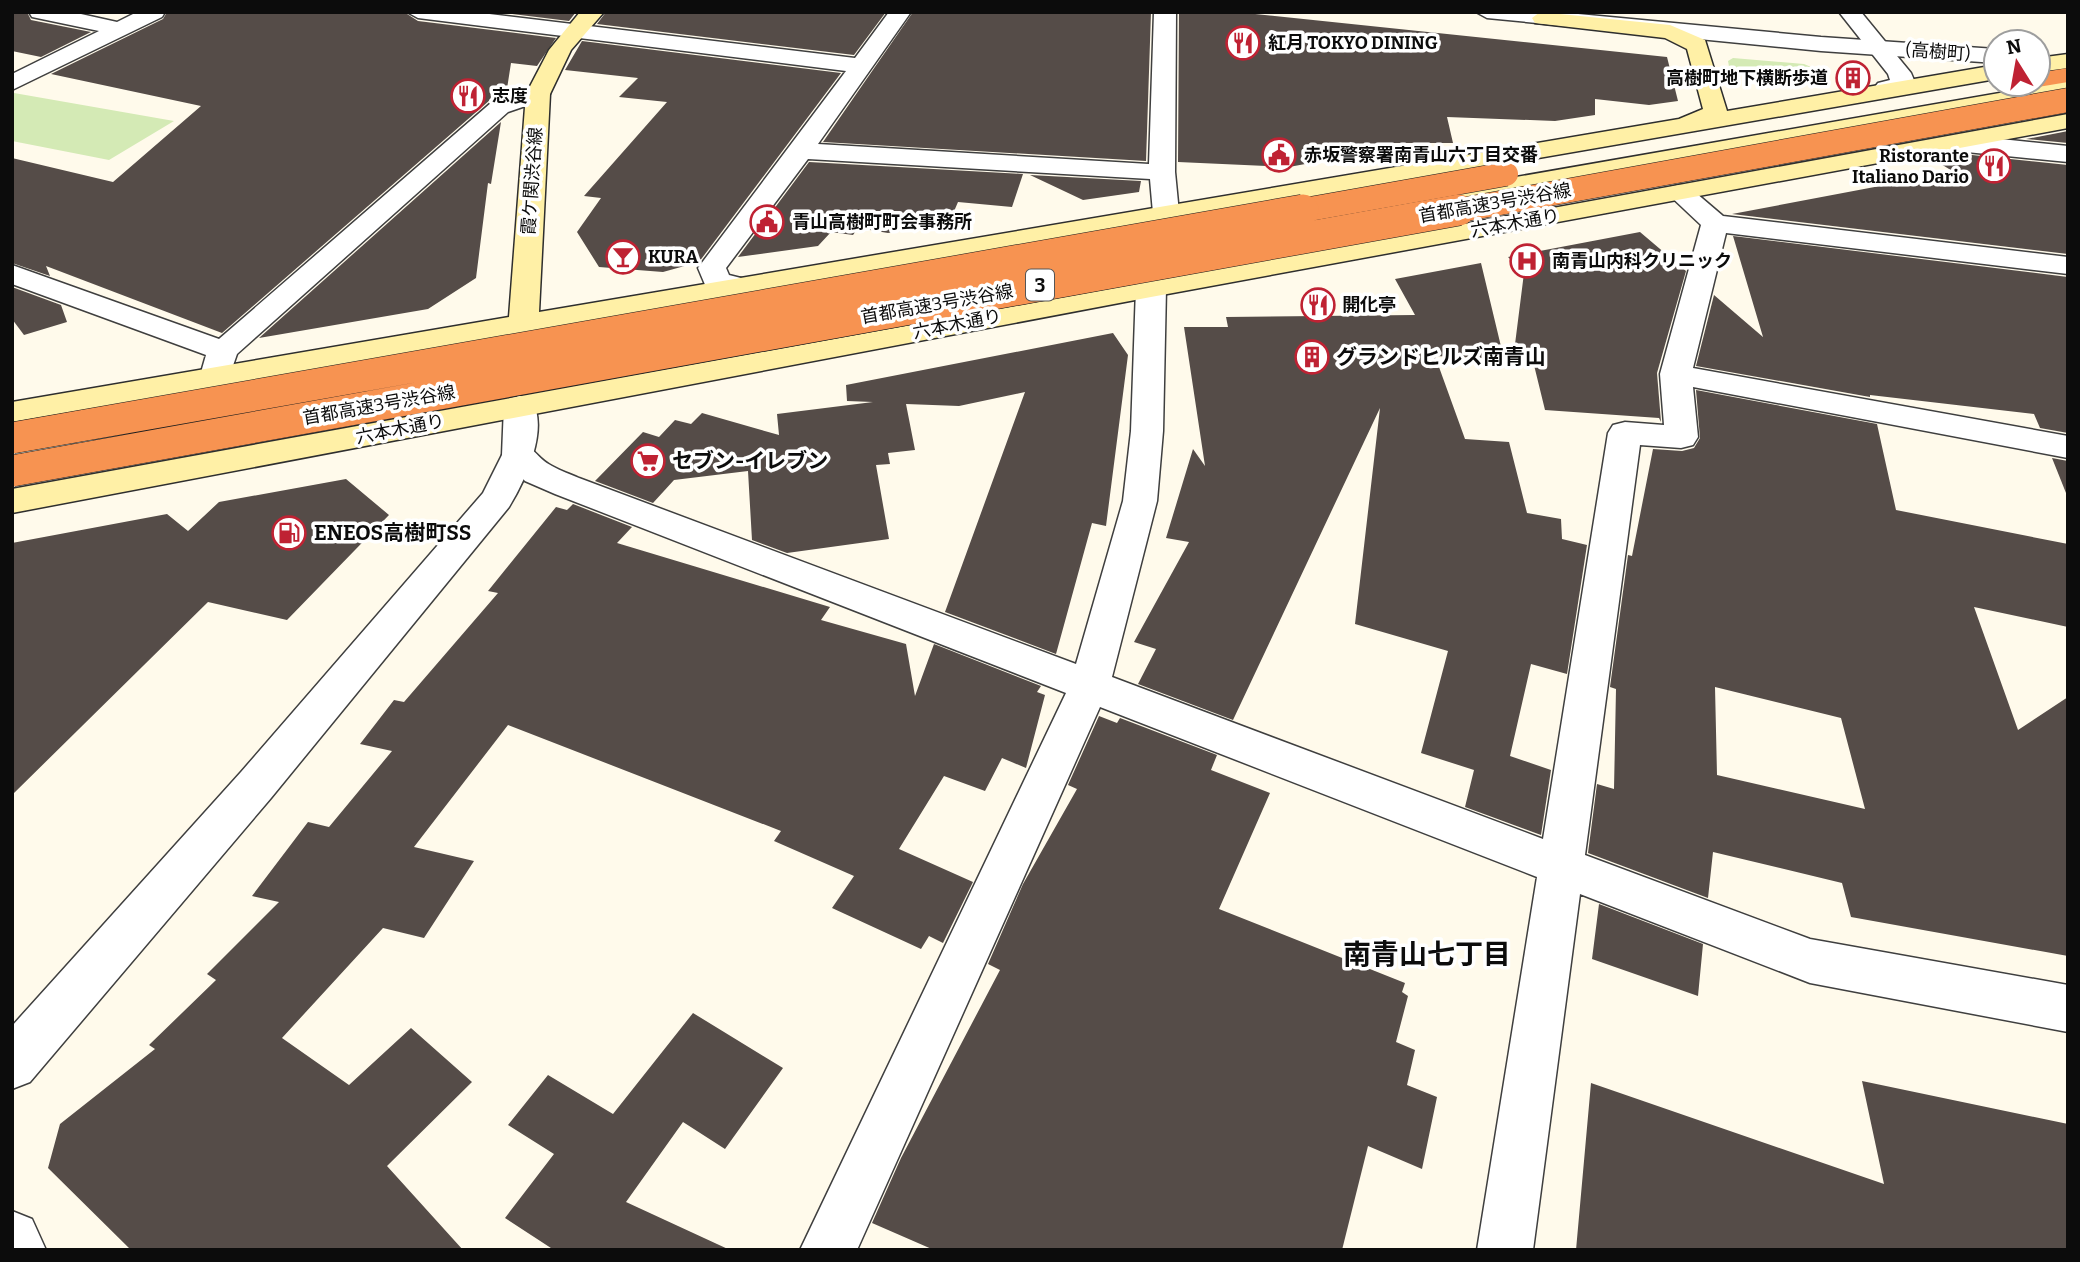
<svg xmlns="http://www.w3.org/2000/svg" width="2080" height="1262" font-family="Bitter,'Noto Sans JP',serif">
<rect width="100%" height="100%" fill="#fffaeb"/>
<path fill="#d4eab5" d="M1733 58 1804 64 1811 67 1814 76 1799 81 1780 70 1731 77 1728 61Z
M12 93H14L174 121 109 160 12 141Z"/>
<path fill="#554c48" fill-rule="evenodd" d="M12 12H27L31 20 91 32 41 57 12 51Z
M167 12H404L418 21 556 38 537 66 511 63 506 95 490 100 222 333 46 266 50 276 12 263V158L113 182 201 106 51 74 163 19Z
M497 12H576L569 21Z
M606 12H886L854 55 597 24Z
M913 12H1151L1146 161 823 142Z
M1179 12H1236L1667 57 1678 101 1649 105 1595 99V115L1555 121 1447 117 1453 143H1385L1386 149 1289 167 1178 162Z
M582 41 841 73 699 262 663 272 599 267 577 232 601 198 584 196 667 102 619 97 638 78 565 70Z
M501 122 491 184 488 183 476 278 428 309 259 338Z
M2068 131V143L2026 139 2058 133Z
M1953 153 2068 165V254L1732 214 1954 172 1931 158Z
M809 162 1023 174 1012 207 958 202 949 223 888 233 858 228 853 235 831 232 818 246 738 257Z
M1030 175 1141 181 1139 192 1083 200Z
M1640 232 1686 271 1657 373 1661 422 1659 418 1545 410 1533 361 1513 360 1524 273 1508 257Z
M1733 236 2068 277V433L2040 428 2034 414 1870 395V397L1696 366 1714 295 1763 337Z
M1481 263 1504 359 1435 356 1465 439 1509 442 1527 513 1561 519 1562 539 1587 545 1567 674 1531 664 1510 756 1551 770 1541 835 1465 807 1474 770 1421 753 1448 651 1355 624 1380 408 1233 720 1138 684 1156 649 1134 642 1189 542 1166 538 1193 449 1205 466 1184 327H1228L1226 317 1415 315 1395 279Z
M12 287 61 305 67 322 24 335 12 319Z
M1113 333 1128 355 1106 526 1092 523 1056 654 945 612 1025 392 959 406 906 404 915 450 888 453 890 464 876 465 889 539 787 553 752 540 748 471 674 480 653 503 595 481 643 432 659 437 675 420 691 424 702 413 779 435 777 414 873 402 847 401 846 385Z
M1696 390 1877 424 1896 510 2068 544V627L1974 607 2018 730 2068 697V956L1851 917 1842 883 1713 852 1708 898 1588 853 1597 784 1614 789 1616 689 1610 687 1628 555 1632 556 1653 449 1682 451 1694 448 1700 438ZM1715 687 1841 718 1865 809 1717 775Z
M2052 458 2068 461V493H2066Z
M346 479 389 515 287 620 208 602 12 795V543L167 514 188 531 219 502Z
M573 504 632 527 617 543 830 607 821 620 906 644 915 696 934 644 1041 686 1037 692 1045 695 1026 768 1002 758 985 791 944 776 899 849 973 882 943 943 929 936 921 949 832 908 854 876 774 841 781 831 508 725 414 847 474 861 424 938 383 928 282 1038 349 1085 411 1028 472 1082 387 1166 463 1250H131L48 1168 60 1124 155 1049 149 1045 216 980 207 974 279 902 252 896 308 822 329 827 392 751 360 744 394 700 404 702 498 593 488 591 556 507 567 510Z
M1099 716 1117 723 1120 718 1217 755 1211 770 1270 793 1219 909 1405 983 1402 992 1408 996 1396 1042 1415 1050 1407 1085 1437 1097 1422 1169 1368 1146 1342 1250H934L872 1223 901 1158 1000 970 988 964 1023 884 1077 789 1068 785Z
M1599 904 1703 944 1698 996 1592 959Z
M693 1013 783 1068 725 1149 683 1122 626 1202 730 1250H554L505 1218 554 1154 508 1125 548 1075 613 1114Z
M1862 1081 2068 1124V1250H1576L1591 1083 1884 1184Z"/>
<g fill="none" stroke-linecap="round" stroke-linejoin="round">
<defs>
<path id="minor" d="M29 12H72L117 22 137 12H165L162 17 12 90V74L99 31 32 17Z
M407 12H473L855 58 889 12H911L818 144 1149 164 1154 12H1176L1175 172 1179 213 1176 219H1156L1153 213 1150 179 808 159 726 268 729 275 753 281 757 287 753 293 743 296 706 287 698 268 846 71 418 18Z
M1839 12H1861L1911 73 1914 80C1905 92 1892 97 1878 93L1874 88 1878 83 1890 80 1888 74Z
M538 87 546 89 550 94 546 99 508 112 237 354 227 383 216 386 205 383 200 376 206 355 12 284V265L219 339 492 102Z
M1963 135 2068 146V162L1936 149 1932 144 1936 139Z
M1680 185 1689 187 1723 216 2068 257V274L1726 233 1693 368 2068 436V458L1693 387 1698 437 1693 445 1681 448 1640 445 1585 855 1810 939 2068 985V1032L1810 983 1580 894 1533 1250H1477L1537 877 1100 707 857 1250H800L1066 693 555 494 525 481 502 455 507 447C535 440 532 456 552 466 561 471 570 474 579 478L1076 664 1123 501 1131 431 1136 288 1141 282 1151 279 1161 282 1166 288 1163 431 1157 501 1112 677 1543 839 1608 433 1613 425 1625 422 1664 425 1660 374 1701 225 1667 193 1671 187Z
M12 1211 32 1219 46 1250H12Z"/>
<path id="tertiary" d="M1476 12H1557L1821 37 1996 49V63L1821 51 1487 18Z
M520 396 531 399C550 428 525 481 509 507L271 798 30 1082 12 1089V1026L241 772 483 493 502 455 504 406 509 399Z"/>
<path id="secondary" d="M580 12H604L571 50 550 94 539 312 1679 119 1703 109 1687 49 1665 38 1535 23 1532 18 1540 12 1670 25 1705 40 1727 111 1996 65V79L538 331 537 349 533 356 522 358 511 356 507 349 508 337 12 422V402L509 317 526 94 549 50Z
M2068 54V68L2038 72V58Z
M2068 81V95L1407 212 1398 210 1394 204 1398 198 1407 196Z
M2068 114V128L1151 297 12 513V489Z"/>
<path id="motorway" d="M2068 68V82L2038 87 2029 84H2038V73Z"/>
</defs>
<use href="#minor" stroke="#3f3f3f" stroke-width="3"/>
<use href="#tertiary" stroke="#3f3f3f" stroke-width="3"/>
<use href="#secondary" stroke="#2e2e2e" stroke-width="3"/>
<use href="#motorway" stroke="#1d1d1d" stroke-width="3"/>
<use href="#minor" fill="#fff" fill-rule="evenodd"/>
<use href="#tertiary" fill="#fff" fill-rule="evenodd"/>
<use href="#secondary" fill="#fff0a6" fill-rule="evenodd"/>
<use href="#motorway" fill="#f79351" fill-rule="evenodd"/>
<defs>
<path id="motorway-bridge-far1" d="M1293 212 1506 174
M1450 212 2068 100"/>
<path id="motorway-bridge" d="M12 438 1303 210
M12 471 1459 210"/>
</defs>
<use href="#motorway-bridge-far1" stroke="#1d1d1d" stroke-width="25" stroke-linecap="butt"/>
<use href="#motorway-bridge" stroke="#1d1d1d" stroke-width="32" stroke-linecap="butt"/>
<use href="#motorway-bridge-far1" stroke="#f79351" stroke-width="24"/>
<use href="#motorway-bridge" stroke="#f79351" stroke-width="31"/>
</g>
<defs>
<symbol id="restaurant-ring" viewBox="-11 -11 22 22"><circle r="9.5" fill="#fff" stroke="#bf2233" stroke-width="1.5"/><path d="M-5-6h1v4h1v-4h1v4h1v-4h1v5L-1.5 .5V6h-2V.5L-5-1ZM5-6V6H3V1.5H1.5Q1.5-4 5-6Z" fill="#bf2233"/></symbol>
<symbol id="building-ring" viewBox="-11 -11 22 22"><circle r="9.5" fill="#fff" stroke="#bf2233" stroke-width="1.5"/><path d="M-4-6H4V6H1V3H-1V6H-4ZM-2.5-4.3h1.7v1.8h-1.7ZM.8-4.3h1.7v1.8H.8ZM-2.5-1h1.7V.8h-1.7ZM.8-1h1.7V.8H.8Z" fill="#bf2233"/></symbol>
<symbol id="civic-ring" viewBox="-11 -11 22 22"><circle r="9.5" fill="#fff" stroke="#bf2233" stroke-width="1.5"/><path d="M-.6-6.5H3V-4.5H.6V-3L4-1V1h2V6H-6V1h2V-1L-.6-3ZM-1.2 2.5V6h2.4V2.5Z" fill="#bf2233"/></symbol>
<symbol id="bar-ring" viewBox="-11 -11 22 22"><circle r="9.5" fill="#fff" stroke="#bf2233" stroke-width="1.5"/><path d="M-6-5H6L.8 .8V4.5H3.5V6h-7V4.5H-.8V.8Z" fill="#bf2233"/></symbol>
<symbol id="hospital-ring" viewBox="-11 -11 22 22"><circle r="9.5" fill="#fff" stroke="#bf2233" stroke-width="1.5"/><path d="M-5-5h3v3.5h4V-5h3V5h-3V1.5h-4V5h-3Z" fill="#bf2233"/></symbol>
<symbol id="supermarket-ring" viewBox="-11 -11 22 22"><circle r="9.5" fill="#fff" stroke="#bf2233" stroke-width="1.5"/><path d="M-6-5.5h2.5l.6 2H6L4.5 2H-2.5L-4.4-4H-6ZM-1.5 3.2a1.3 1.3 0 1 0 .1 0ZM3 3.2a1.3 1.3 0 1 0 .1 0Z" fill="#bf2233"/></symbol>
<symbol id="fuel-ring" viewBox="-11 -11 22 22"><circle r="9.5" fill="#fff" stroke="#bf2233" stroke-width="1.5"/><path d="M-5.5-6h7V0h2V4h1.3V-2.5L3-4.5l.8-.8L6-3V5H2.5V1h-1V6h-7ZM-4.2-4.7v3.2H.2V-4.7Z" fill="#bf2233"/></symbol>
</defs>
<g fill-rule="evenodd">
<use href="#restaurant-ring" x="1224" y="24" width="38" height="38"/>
<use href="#building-ring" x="1834" y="59" width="38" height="38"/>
<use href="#restaurant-ring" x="449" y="77" width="38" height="38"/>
<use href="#civic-ring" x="1260" y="136" width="38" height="38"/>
<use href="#restaurant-ring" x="1975" y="147" width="38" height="38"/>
<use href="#civic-ring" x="748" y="203" width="38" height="38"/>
<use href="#bar-ring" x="604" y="238" width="38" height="38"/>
<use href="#hospital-ring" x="1508" y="242" width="38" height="38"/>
<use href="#restaurant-ring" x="1299" y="286" width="38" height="38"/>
<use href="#building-ring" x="1293" y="338" width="38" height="38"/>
<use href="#supermarket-ring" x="629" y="442" width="38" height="38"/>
<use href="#fuel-ring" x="270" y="514" width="38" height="38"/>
</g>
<g text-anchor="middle" stroke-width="7" stroke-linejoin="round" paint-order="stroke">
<g font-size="18" font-weight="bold" fill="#0c0c0c" stroke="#fff" text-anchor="start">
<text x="1268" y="49">紅月 TOKYO DINING</text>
<text x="1828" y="84" text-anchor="end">高樹町地下横断歩道</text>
<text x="492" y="102">志度</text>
<text x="1304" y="161">赤坂警察署南青山六丁目交番</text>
<text x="1969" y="162" text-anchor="end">Ristorante<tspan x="1969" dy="21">Italiano Dario</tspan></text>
<text x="792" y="228">青山高樹町町会事務所</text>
<text x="648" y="263">KURA</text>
<text x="1552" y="267">南青山内科クリニック</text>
<text x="1342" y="311">開化亭</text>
</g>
<g font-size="18" fill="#0c0c0c" stroke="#fff">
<text transform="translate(1938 52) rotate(4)" y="6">(高樹町)</text>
<text transform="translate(532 181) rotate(-86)" y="6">霞ケ関渋谷線</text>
<text transform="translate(1495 203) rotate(-10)" y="6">首都高速3号渋谷線</text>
<text transform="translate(1515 223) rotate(-10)" y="6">六本木通り</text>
<text transform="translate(937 304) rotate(-10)" y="6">首都高速3号渋谷線</text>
<text transform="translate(957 324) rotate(-11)" y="6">六本木通り</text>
<text transform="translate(379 405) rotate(-10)" y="6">首都高速3号渋谷線</text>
<text transform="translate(400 429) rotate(-11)" y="6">六本木通り</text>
</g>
<rect fill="#fff" stroke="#555" stroke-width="2" x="1026" y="269.5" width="28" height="31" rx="5"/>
<g font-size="19" font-weight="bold" fill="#0c0c0c">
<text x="1040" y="292">3</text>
</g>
<g font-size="21" font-weight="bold" fill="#0c0c0c" stroke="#fff" text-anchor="start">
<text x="1336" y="364">グランドヒルズ南青山</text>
<text x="672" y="468">セブン-イレブン</text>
<text x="314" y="540">ENEOS高樹町SS</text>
</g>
<g font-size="28" font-weight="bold" fill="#0c0c0c" stroke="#fff">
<text x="1427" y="964">南青山七丁目</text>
</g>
</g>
<rect width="2080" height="1262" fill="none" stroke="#0c0c0c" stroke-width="28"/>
<g transform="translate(2017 63) rotate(349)"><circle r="33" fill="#ffffff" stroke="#9e9e9e" stroke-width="2"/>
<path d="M0-5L12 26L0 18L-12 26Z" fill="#bf2233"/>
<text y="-10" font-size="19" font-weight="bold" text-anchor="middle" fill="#0c0c0c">N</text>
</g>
</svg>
